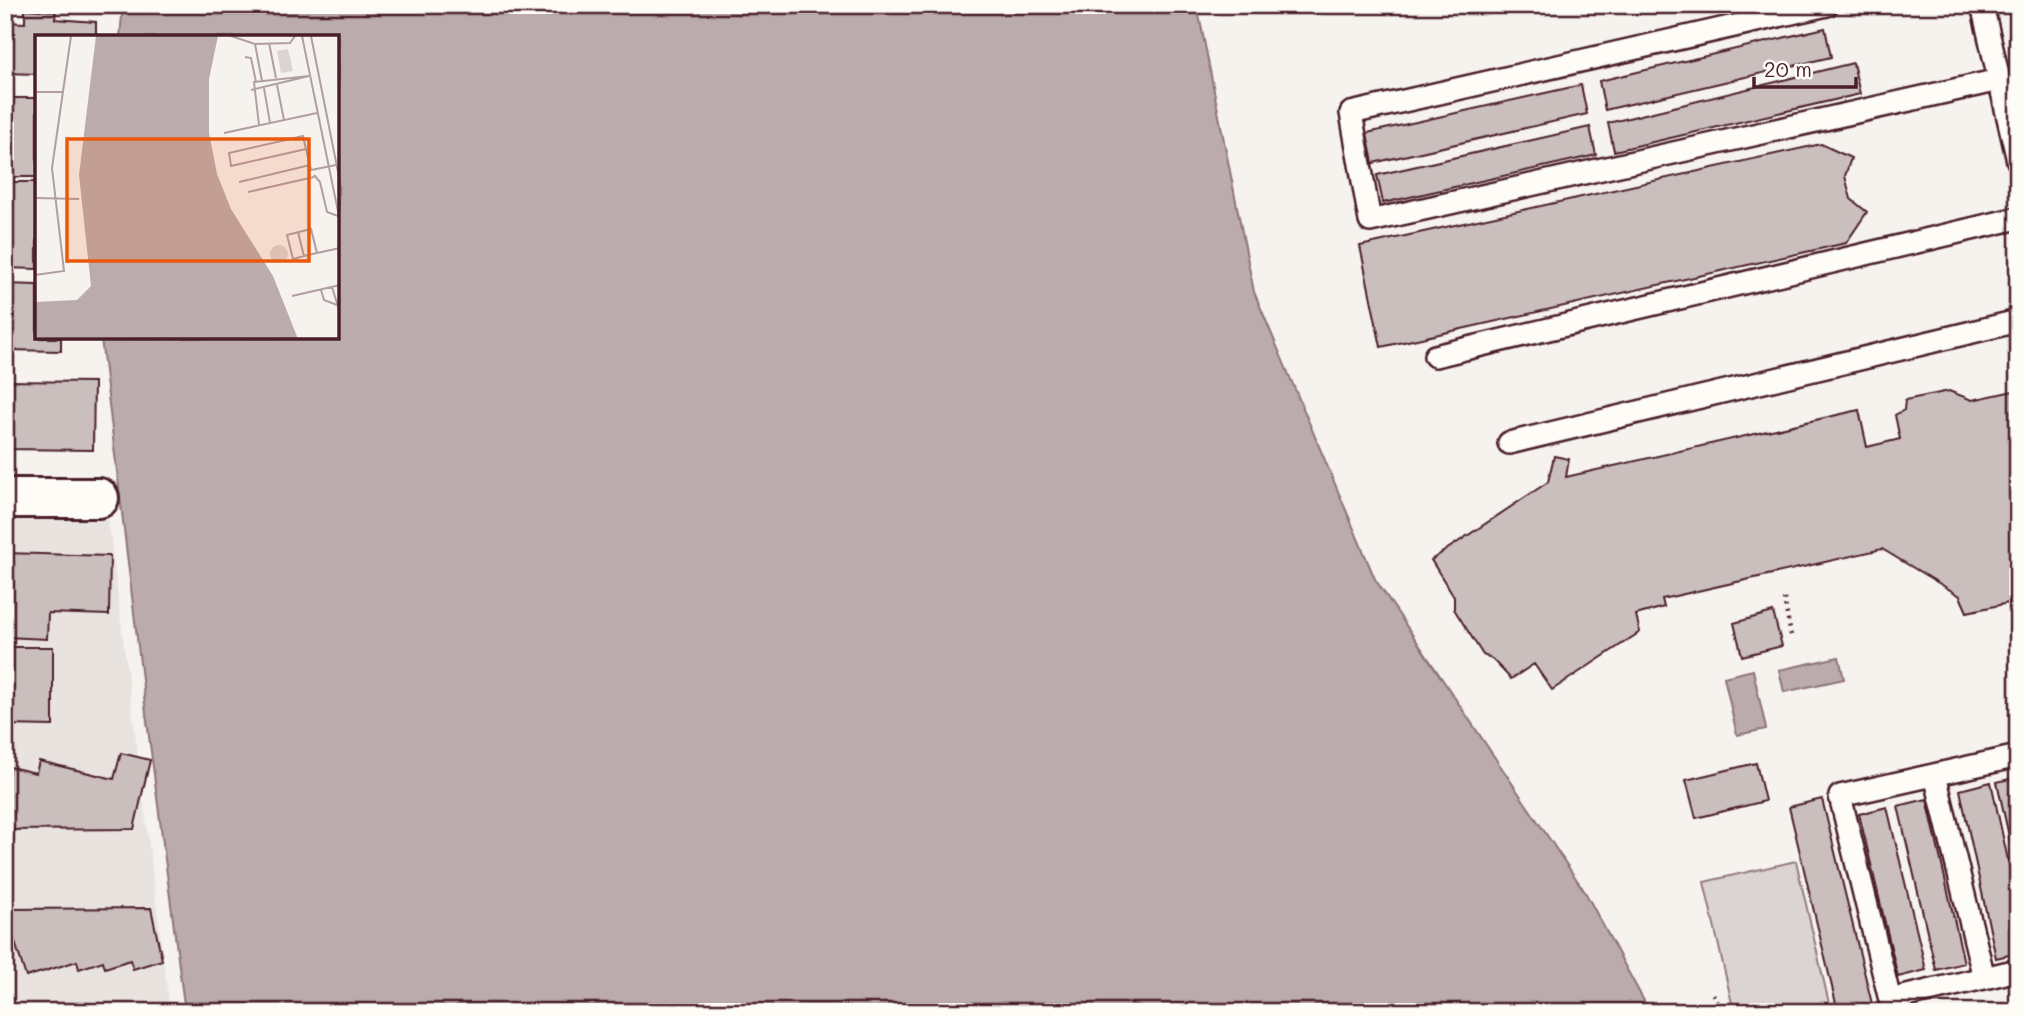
<svg xmlns="http://www.w3.org/2000/svg" width="2023" height="1017" font-family="Mali,sans-serif">
<rect width="100%" height="100%" fill="#f6f3ef"/>
<filter id="ink" filterUnits="userSpaceOnUse"><feTurbulence type="fractalNoise" baseFrequency=".0143" numOctaves="2"/><feDisplacementMap in="SourceGraphic" scale="14" xChannelSelector="R" yChannelSelector="G"/><feConvolveMatrix kernelMatrix="1 2 1 2 8 2 1 2 1" color-interpolation-filters="sRGB"/></filter>
<g filter="url(#ink)">
<path fill="#e9e3e0" d="M108 517 170 1012H5V518Z"/>
<path fill="#dcd4d2" stroke="#937a7e" stroke-width="2" d="M1796 861 1831 1012H1734L1704 882Z"/>
<path fill="#bbabac" stroke="#8e7378" stroke-width="2" d="M123 5H1197L1254 292 1375 579 1585 892 1650 1012H185L147 721 101 338H338V37H120Z
M1839 657 1844 679 1784 692 1779 670Z
M1753 670 1766 729 1737 735 1724 677Z"/>
<path fill="#cbbfbe" stroke="#4a1f2b" stroke-width="2" d="M25 9 56 11 55 19 96 22V37H37V74L5 73 6 22 25 23Z
M1825 28 1831 57 1605 110 1599 81Z
M1853 63 1860 94 1614 151 1608 123Z
M1581 85 1587 114 1373 163 1367 133Z
M5 98H37V177H5Z
M1590 127 1596 155 1383 203 1377 175Z
M1821 144 1851 158 1845 176 1851 199 1867 212 1846 243 1381 347 1360 246Z
M5 182H37V269L5 268Z
M5 284 37 285V338H61V351L5 350Z
M5 381 94 382 93 450 5 449Z
M2018 390V601L1967 612 1960 596 1882 549 1662 599 1664 607 1636 615 1640 632 1552 690 1534 664 1511 679 1492 659 1483 655 1454 609V597L1431 560 1548 482 1554 456 1569 459 1566 477 1859 410 1867 447 1900 439 1895 415 1904 410 1905 400 1949 391 1972 400Z
M5 553 110 556 109 615 48 613 47 639 5 637Z
M1773 612 1782 646 1742 656 1734 623Z
M5 647H53V726L5 725Z
M121 753 150 760 134 829 5 830V789L10 767 36 773 39 761 114 779Z
M1756 763 1765 801 1696 818 1686 780Z
M2018 777V877L1997 782Z
M1991 782 2018 906V953L1996 958 1960 790Z
M1822 799 1874 1012H1838L1789 807Z
M1927 799 1964 963 1936 970 1898 806Z
M1887 807 1926 970 1898 977 1859 814Z
M151 908 162 960 133 969 130 960 105 968 103 961 79 969 77 961 26 977 13 936 10 941V909Z"/>
<g fill="none" stroke-linecap="round" stroke-linejoin="round">
<defs>
<path id="service" d="M1827 5 1351 113 1370 221 1999 80
M1982 5 2018 161
M1435 356 2018 218
M1509 443 2018 321
M2018 756 1840 796 1890 1000 2018 970
M1935 775 1984 978"/>
<path id="minor" d="M5 498H99"/>
</defs>
<use href="#service" stroke="#4a1f2b" stroke-width="26"/>
<use href="#minor" stroke="#4a1f2b" stroke-width="44"/>
<path stroke="#4a1f2b" stroke-width="4.5" stroke-dasharray="2 5" stroke-linecap="butt" d="M1784 599 1791 635
M1713 994 1721 1012"/>
<use href="#service" stroke="#fdfcf7" stroke-width="21"/>
<use href="#minor" stroke="#fdfcf7" stroke-width="38"/>
</g>
</g>
<g transform="translate(35 35)">
<rect width="304" height="304" fill="#f6f3ef"/>
<path d="M253 14 258 36 246 38 242 16ZM235 219a9 9 0 1 1 18 0a9 9 0 1 1-18 0Z" fill="#dcd4d2"/>
<path d="M61 1H183L174 44V98L182 139 196 174 238 241 263 304 0 302V267L42 265 56 251 44 140Z" fill="#bbabac"/>
<path fill="none" stroke="#b19ea1" stroke-width="2" d="M196 1 220 9 227 46M267 1 305 186M276 1 305 147M234 8 241 43M220 9 255 8 260 1M210 22 216 23 221 47M242 50 249 85M229 53 235 88M216 55 274 41M0 57H28M224 90 219 47 274 41M189 98 282 78M271 114 196 131 194 118 268 101 271 114 276 135 301 130M279 140 285 147 292 177 303 181M204 147 275 130M213 157 279 142M0 163 44 164M263 197 269 221M282 218 276 194 252 200 258 224 269 221 282 218 305 213M0 240 29 236 17 133 36 1M297 252 305 278M286 255 289 265 302 270M257 261 305 250"/>
<path fill="#e8590c" fill-opacity="0.15" stroke="#e8590c" stroke-width="3.5" d="M32 104H274V226H32Z"/>
<rect width="304" height="304" fill="none" stroke="#4a1f2b" stroke-width="3.5"/>
</g>
<rect width="2023" height="1017" fill="none" stroke="#fdfcf7" stroke-width="28"/>
<rect x="14" y="14" width="1995" height="989" fill="none" stroke="#4a1f2b" stroke-width="2.5" filter="url(#ink)"/>
<path d="M1754 77v10h102v-10" fill="none" stroke="#4a1f2b" stroke-width="3.5"/>
<text x="1764" y="77" font-size="21" fill="#4a1f2b" stroke="#fdfcf7" stroke-width="5" paint-order="stroke">20 m</text>
</svg>
